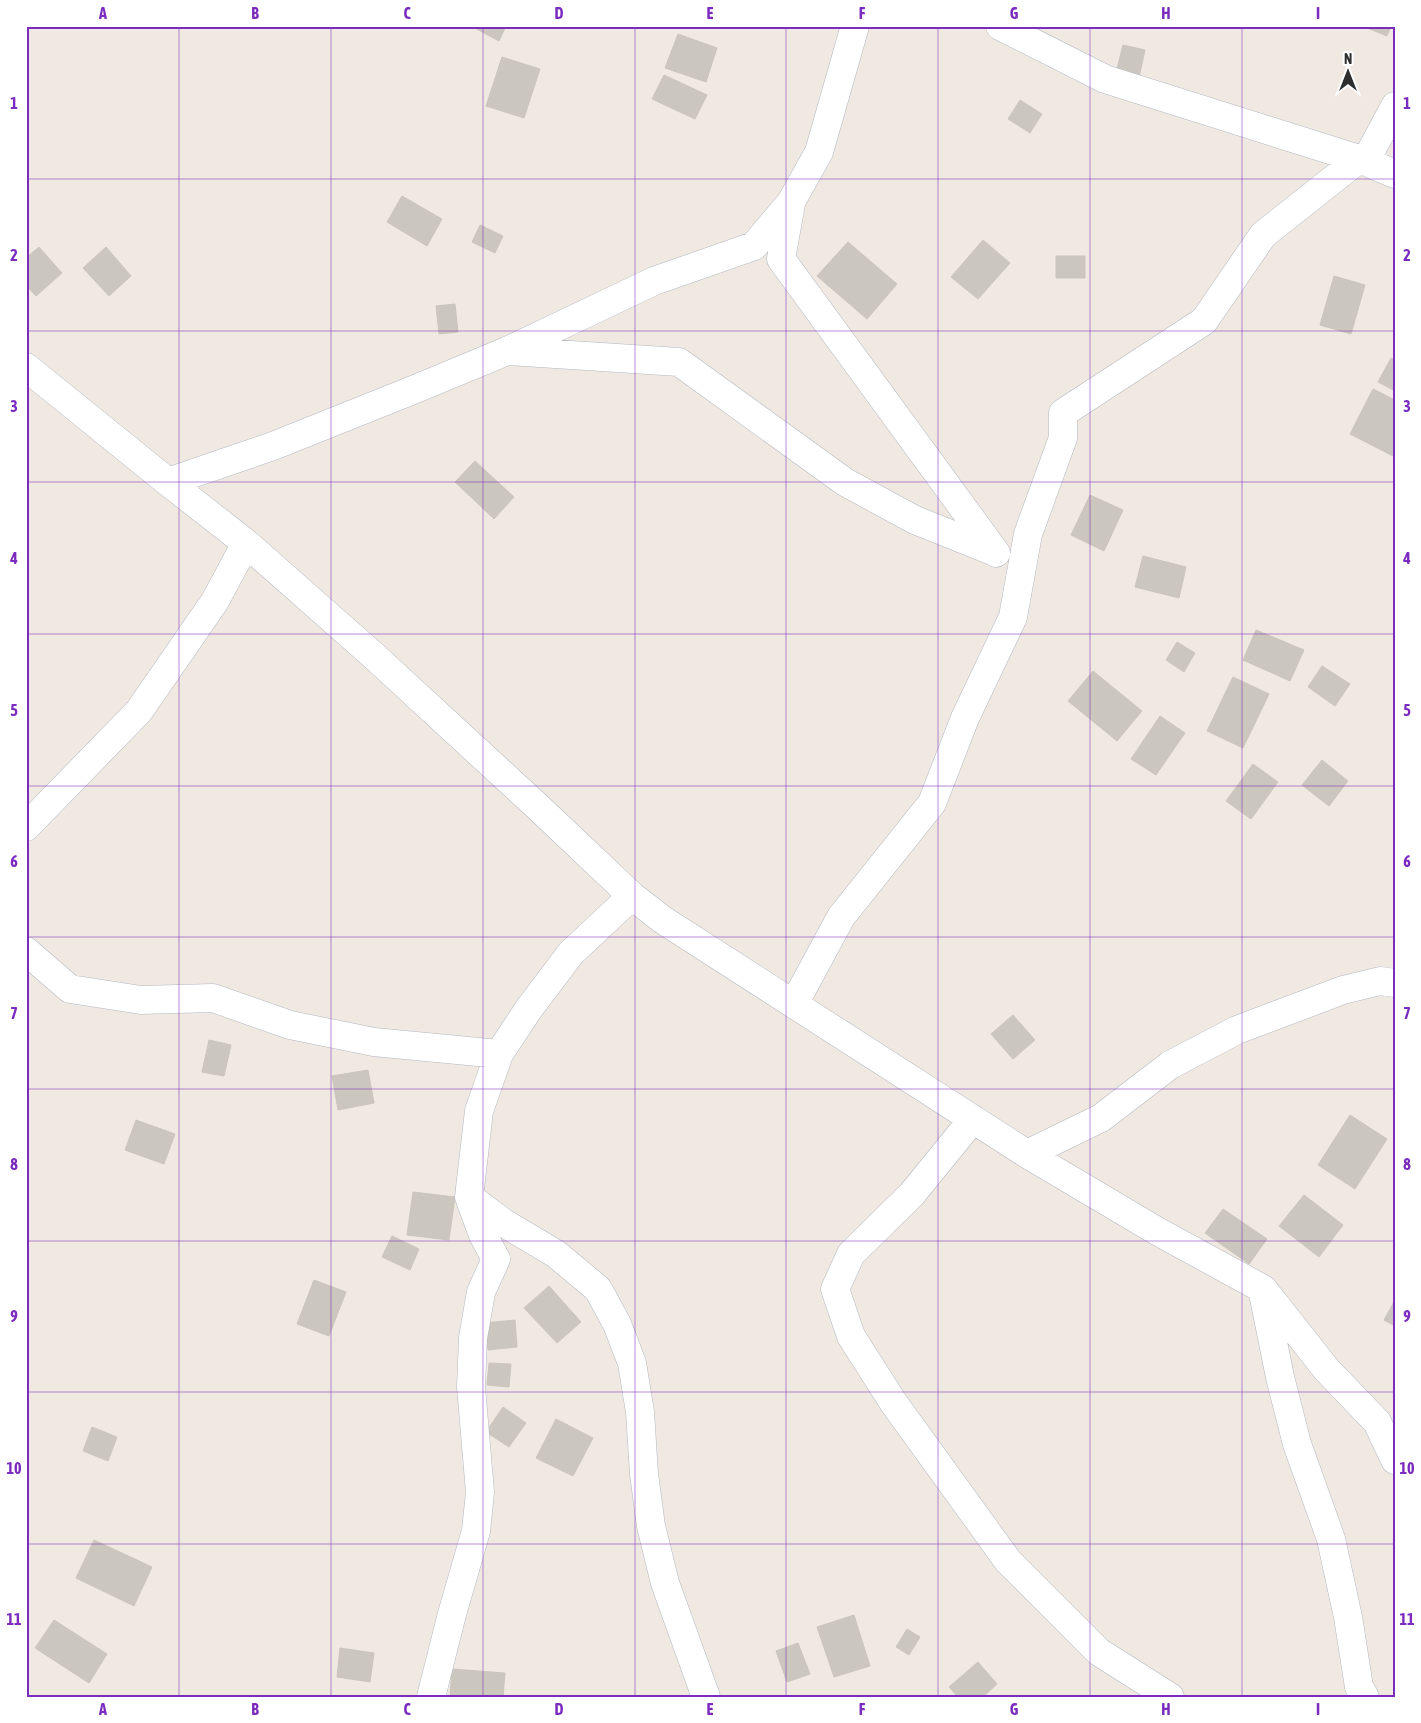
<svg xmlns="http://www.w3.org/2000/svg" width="1421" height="1723" font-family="'Asap Condensed',sans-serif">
<rect width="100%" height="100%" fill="#efe9e1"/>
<path fill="#cbc7bf" stroke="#cbc5ba" d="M471 26H506L499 41Z
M1362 26H1391L1387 36Z
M678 34 717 48 706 82 665 68Z
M1123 45 1145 50 1138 82 1115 77Z
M502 57 540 69 524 118 486 106Z
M664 75 707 95 695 119 652 99Z
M1020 100 1042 114 1030 133 1008 119Z
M402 196 442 219 427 246 387 222Z
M480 225 503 236 495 253 472 242Z
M983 240 1010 263 978 299 951 277Z
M848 242 897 284 867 319 817 276Z
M39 247 62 273 36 296 26 285V258Z
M106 247 131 276 109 296 83 268Z
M1056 256H1085V278H1056Z
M1334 276 1365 285 1351 334 1320 325Z
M455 304 458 332 439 334 436 306Z
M1391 358 1395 360V391L1378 382Z
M1373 389 1395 400V453L1393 456 1350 434Z
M475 461 514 497 494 519 455 482Z
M1090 495 1123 510 1104 551 1071 535Z
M1143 556 1186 567 1179 598 1135 587Z
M1256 630 1304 650 1290 681 1243 660Z
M1177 642 1195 653 1184 672 1166 660Z
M1322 666 1350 684 1335 706 1308 687Z
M1093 671 1142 711 1117 741 1068 701Z
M1233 677 1269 694 1243 748 1207 731Z
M1160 716 1185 733 1156 775 1131 759Z
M1322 760 1348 781 1329 806 1302 785Z
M1253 764 1278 782 1251 819 1226 801Z
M1013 1015 1035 1040 1013 1059 991 1034Z
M209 1040 231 1045 224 1076 202 1072Z
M368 1070 374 1103 338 1110 332 1076Z
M1350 1115 1387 1139 1355 1189 1318 1165Z
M136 1120 175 1134 164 1164 125 1150Z
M413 1192 455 1197 449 1240 407 1235Z
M1304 1195 1343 1225 1319 1257 1279 1226Z
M1223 1209 1267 1239 1249 1264 1205 1233Z
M392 1236 419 1249 410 1270 382 1257Z
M314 1280 346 1292 329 1336 297 1324Z
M549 1286 581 1322 557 1343 524 1308Z
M1395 1300V1326L1384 1320Z
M515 1320 517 1347 488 1350 485 1323Z
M489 1363 511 1364 509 1387 487 1385Z
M503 1407 526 1423 509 1447 486 1432Z
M556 1419 593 1438 573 1476 536 1458Z
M92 1427 117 1437 108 1461 83 1451Z
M94 1540 152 1567 134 1606 76 1578Z
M854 1615 870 1666 834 1677 817 1627Z
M54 1620 107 1654 89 1683 35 1648Z
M907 1629 920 1637 909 1655 896 1647Z
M798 1643 810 1674 787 1682 776 1651Z
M340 1648 374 1653 370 1682 337 1677Z
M978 1662 997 1684 983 1697H958L949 1687Z
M452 1669 505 1673 503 1697H450Z"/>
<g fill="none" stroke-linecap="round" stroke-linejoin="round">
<defs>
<path id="street" d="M1000 26 1105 79 1359 159 1395 174
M1365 162 1395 106
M791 204 781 259 996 553
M509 351 679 362 845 482 915 520 995 552
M26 367 168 482 246 543 374 656 539 808 632 896 663 920 1027 1154 1157 1231 1263 1289 1327 1370 1377 1422 1395 1460
M168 482 273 446 413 390 507 351 654 281 754 246 791 202 819 152 855 26
M26 827 139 711 215 601 246 543
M26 951 70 989 141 1000 213 998 290 1025 374 1042 499 1054
M794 1004 841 917 932 803 965 718 1013 617 1028 534 1063 438V413L1204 321 1263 235 1359 159
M973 1119 912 1194 851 1254 835 1289 851 1336 893 1402 1008 1561 1099 1652 1170 1697
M1027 1154 1101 1118 1170 1065 1237 1030 1343 990 1380 981 1395 983
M469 1197 504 1223 556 1254 598 1289 617 1324 632 1363 640 1412 644 1474 651 1526 665 1583 706 1697
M1263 1293 1280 1377 1297 1444 1331 1539 1348 1617 1359 1687 1365 1697
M431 1697 452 1614 476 1531 480 1492 471 1387 473 1338 481 1292 496 1259 483 1235 469 1197 479 1111 499 1054 528 1010 571 953 632 896"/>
</defs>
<use href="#street" stroke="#b4b7c1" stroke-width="29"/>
<use href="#street" stroke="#fff" stroke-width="28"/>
</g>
<path fill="none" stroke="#7b2cbf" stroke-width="1" stroke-opacity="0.55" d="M179 26V1697M331 26V1697M483 26V1697M635 26V1697M786 26V1697M938 26V1697M1090 26V1697M1242 26V1697M26 179H1395M26 331H1395M26 482H1395M26 634H1395M26 786H1395M26 937H1395M26 1089H1395M26 1241H1395M26 1392H1395M26 1544H1395"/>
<rect width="1421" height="1723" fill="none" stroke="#ffffff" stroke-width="55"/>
<g transform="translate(1348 72)" stroke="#ffffff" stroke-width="4" paint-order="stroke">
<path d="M0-4L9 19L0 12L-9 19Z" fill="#2e2e2e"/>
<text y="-8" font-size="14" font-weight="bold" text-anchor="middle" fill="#2e2e2e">N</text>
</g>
<rect x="28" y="28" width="1366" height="1668" fill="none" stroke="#7b2cbf" stroke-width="2"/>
<g font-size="16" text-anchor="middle" font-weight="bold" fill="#7b2cbf">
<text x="103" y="19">A</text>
<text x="255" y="19">B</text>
<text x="407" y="19">C</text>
<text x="559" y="19">D</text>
<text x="710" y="19">E</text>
<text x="862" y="19">F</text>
<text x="1014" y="19">G</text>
<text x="1166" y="19">H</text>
<text x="1318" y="19">I</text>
<text x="14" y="109">1</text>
<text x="1407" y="109">1</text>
<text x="14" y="261">2</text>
<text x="1407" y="261">2</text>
<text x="14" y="412">3</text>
<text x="1407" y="412">3</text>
<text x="14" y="564">4</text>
<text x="1407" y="564">4</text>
<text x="14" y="716">5</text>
<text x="1407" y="716">5</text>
<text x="14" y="867">6</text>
<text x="1407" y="867">6</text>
<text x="14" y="1019">7</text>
<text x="1407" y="1019">7</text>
<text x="14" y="1170">8</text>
<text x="1407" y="1170">8</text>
<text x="14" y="1322">9</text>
<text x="1407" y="1322">9</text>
<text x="14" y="1474">10</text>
<text x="1407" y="1474">10</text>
<text x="14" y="1625">11</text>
<text x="1407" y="1625">11</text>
<text x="103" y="1715">A</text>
<text x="255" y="1715">B</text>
<text x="407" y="1715">C</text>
<text x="559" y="1715">D</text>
<text x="710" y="1715">E</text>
<text x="862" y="1715">F</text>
<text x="1014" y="1715">G</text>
<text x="1166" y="1715">H</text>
<text x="1318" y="1715">I</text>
</g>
</svg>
